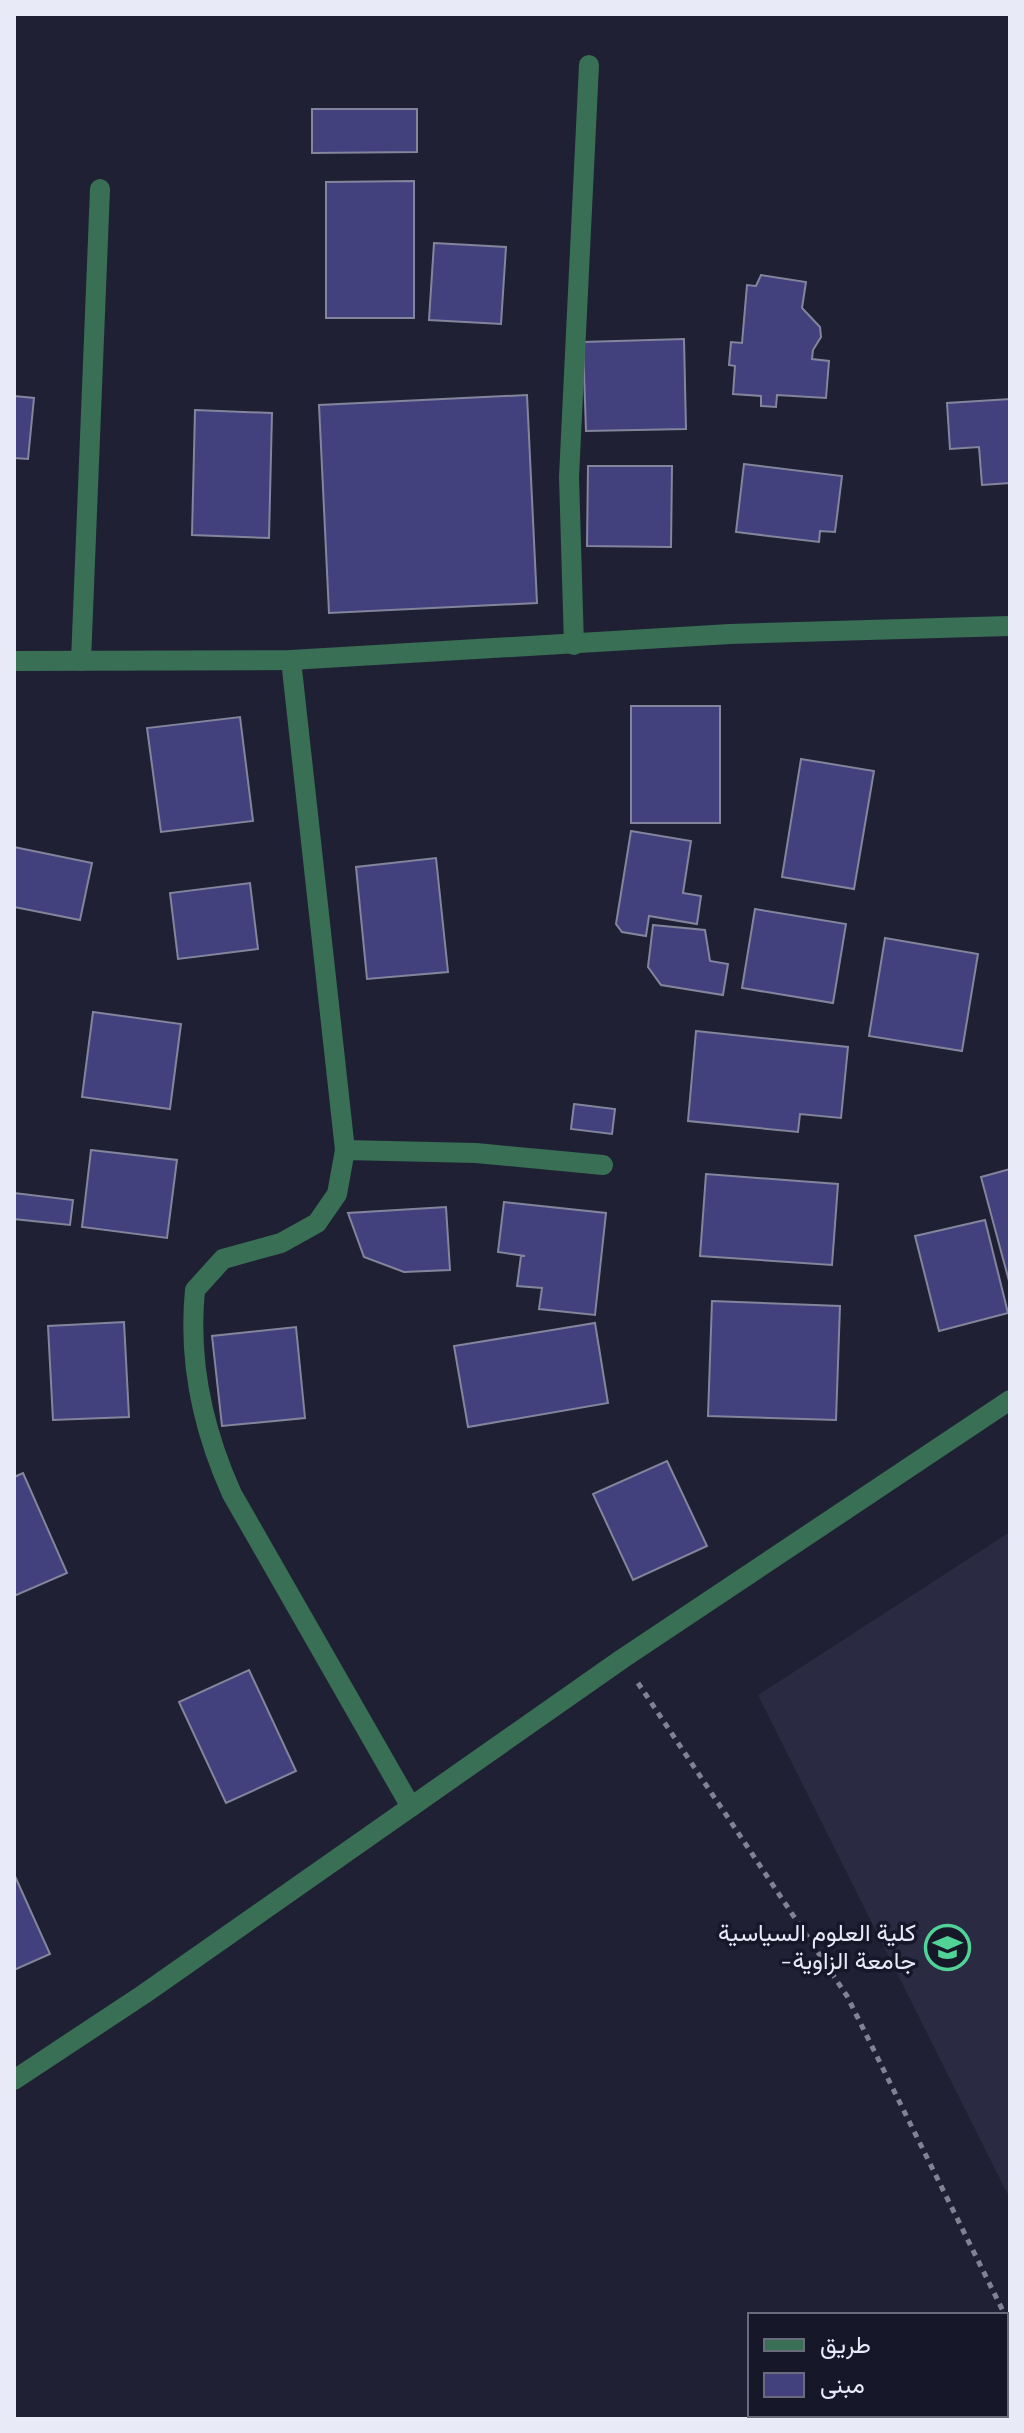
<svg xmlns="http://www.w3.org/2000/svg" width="1024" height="2433" font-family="'Playfair Display',Vazirmatn,serif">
<rect width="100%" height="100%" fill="#1f2033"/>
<path fill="#2a2b43" d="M1010 1532V2199L758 1695Z"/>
<path fill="#42417e" stroke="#83859c" stroke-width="2" d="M312 109H417V152L312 153Z
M414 181V318H326V182Z
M434 243 506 247 501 324 429 320Z
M761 275 806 282 802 308 820 327 821 337 813 350 812 359 829 361 826 398 777 395 776 407 761 406V396L733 394 735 366 729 365 731 342 742 343 747 285 756 286Z
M684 339 686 429 586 431 583 342Z
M527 395 537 603 329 613 319 405Z
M14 396 34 398 28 459 14 458Z
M1010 399V483L982 485 979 447 950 449 947 403Z
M195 410 272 413 269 538 192 535Z
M744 464 842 476 835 532 820 531 819 542 736 532Z
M588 466H672L671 547 587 546Z
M631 706H720V823H631Z
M240 717 253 821 161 832 147 728Z
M801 759 874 771 854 889 782 877Z
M631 831 691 841 683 893 701 896 697 924 649 916 646 936 622 932 616 924Z
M14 847 92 863 80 920 14 907Z
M436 858 448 972 367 979 356 867Z
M250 883 258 949 178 959 170 893Z
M755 909 846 924 833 1003 742 988Z
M653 925 705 930 710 961 728 964 723 995 661 985 648 967Z
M885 938 978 954 962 1051 869 1036Z
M93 1012 181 1024 170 1109 82 1097Z
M696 1031 848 1047 841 1118 800 1114 798 1132 688 1121Z
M574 1104 615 1109 612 1134 571 1129Z
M91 1150 177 1160 167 1238 82 1227Z
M1010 1169V1281H1009L981 1177Z
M706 1174 838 1184 832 1265 700 1256Z
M14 1193 73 1200 70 1225 14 1219Z
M504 1202 606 1213 595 1315 539 1309 542 1288 517 1286 521 1256H525L498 1252Z
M446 1207 450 1270 404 1272 364 1257 348 1213Z
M985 1220 1008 1313 939 1331 915 1236Z
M712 1301 840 1306 836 1420 708 1416Z
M124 1322 129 1417 53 1420 48 1326Z
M595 1323 608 1403 468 1427 454 1346Z
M296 1327 305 1418 222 1426 212 1336Z
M667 1461 707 1546 633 1580 593 1494Z
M23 1473 67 1573 14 1596V1477Z
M249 1670 296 1771 226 1803 179 1702Z
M14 1874 50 1954 14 1970Z"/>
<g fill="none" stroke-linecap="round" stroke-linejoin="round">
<path stroke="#818393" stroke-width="5" stroke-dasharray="6 6" stroke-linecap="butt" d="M638 1683 847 1996 1005 2315
M1006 2318 1010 2326"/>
<path stroke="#396f54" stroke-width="20" d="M574 645 569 477 589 65
M291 660 345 1150 476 1153 603 1165
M81 661 100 189
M345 1150 337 1194 317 1223 281 1243 223 1259 195 1290C188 1361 203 1430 232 1494L411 1807"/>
<path stroke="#396f54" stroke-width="20" d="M14 661 291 660 730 634 1010 626
M14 2080 144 1994 622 1659 1010 1400"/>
</g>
<defs>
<symbol id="university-ring" viewBox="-11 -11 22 22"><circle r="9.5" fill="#161729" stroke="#51d397" stroke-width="1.5"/><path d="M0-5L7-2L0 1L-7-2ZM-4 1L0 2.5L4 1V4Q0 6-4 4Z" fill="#51d397"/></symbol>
</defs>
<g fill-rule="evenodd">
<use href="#university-ring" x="922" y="1922" width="51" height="51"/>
</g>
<g text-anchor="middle" stroke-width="7" stroke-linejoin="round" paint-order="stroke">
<g font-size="24" fill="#e8eaf7" stroke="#161729" text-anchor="end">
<text x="916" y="1941">كلية العلوم السياسية<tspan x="916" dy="28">-جامعة الزاوية</tspan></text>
</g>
</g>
<rect width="1024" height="2433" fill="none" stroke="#e8eaf7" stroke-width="32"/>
<rect x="748" y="2313" width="260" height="104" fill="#161729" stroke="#6a6b7b" stroke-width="2"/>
<rect x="764" y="2339" width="40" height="12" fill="#396f54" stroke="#6a6b7b" stroke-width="2"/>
<text x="820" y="2353" font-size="24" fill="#e8eaf7">طريق</text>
<rect x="764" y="2373" width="40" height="24" fill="#42417e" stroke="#6a6b7b" stroke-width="2"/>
<text x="820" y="2393" font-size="24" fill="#e8eaf7">مبنى</text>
</svg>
